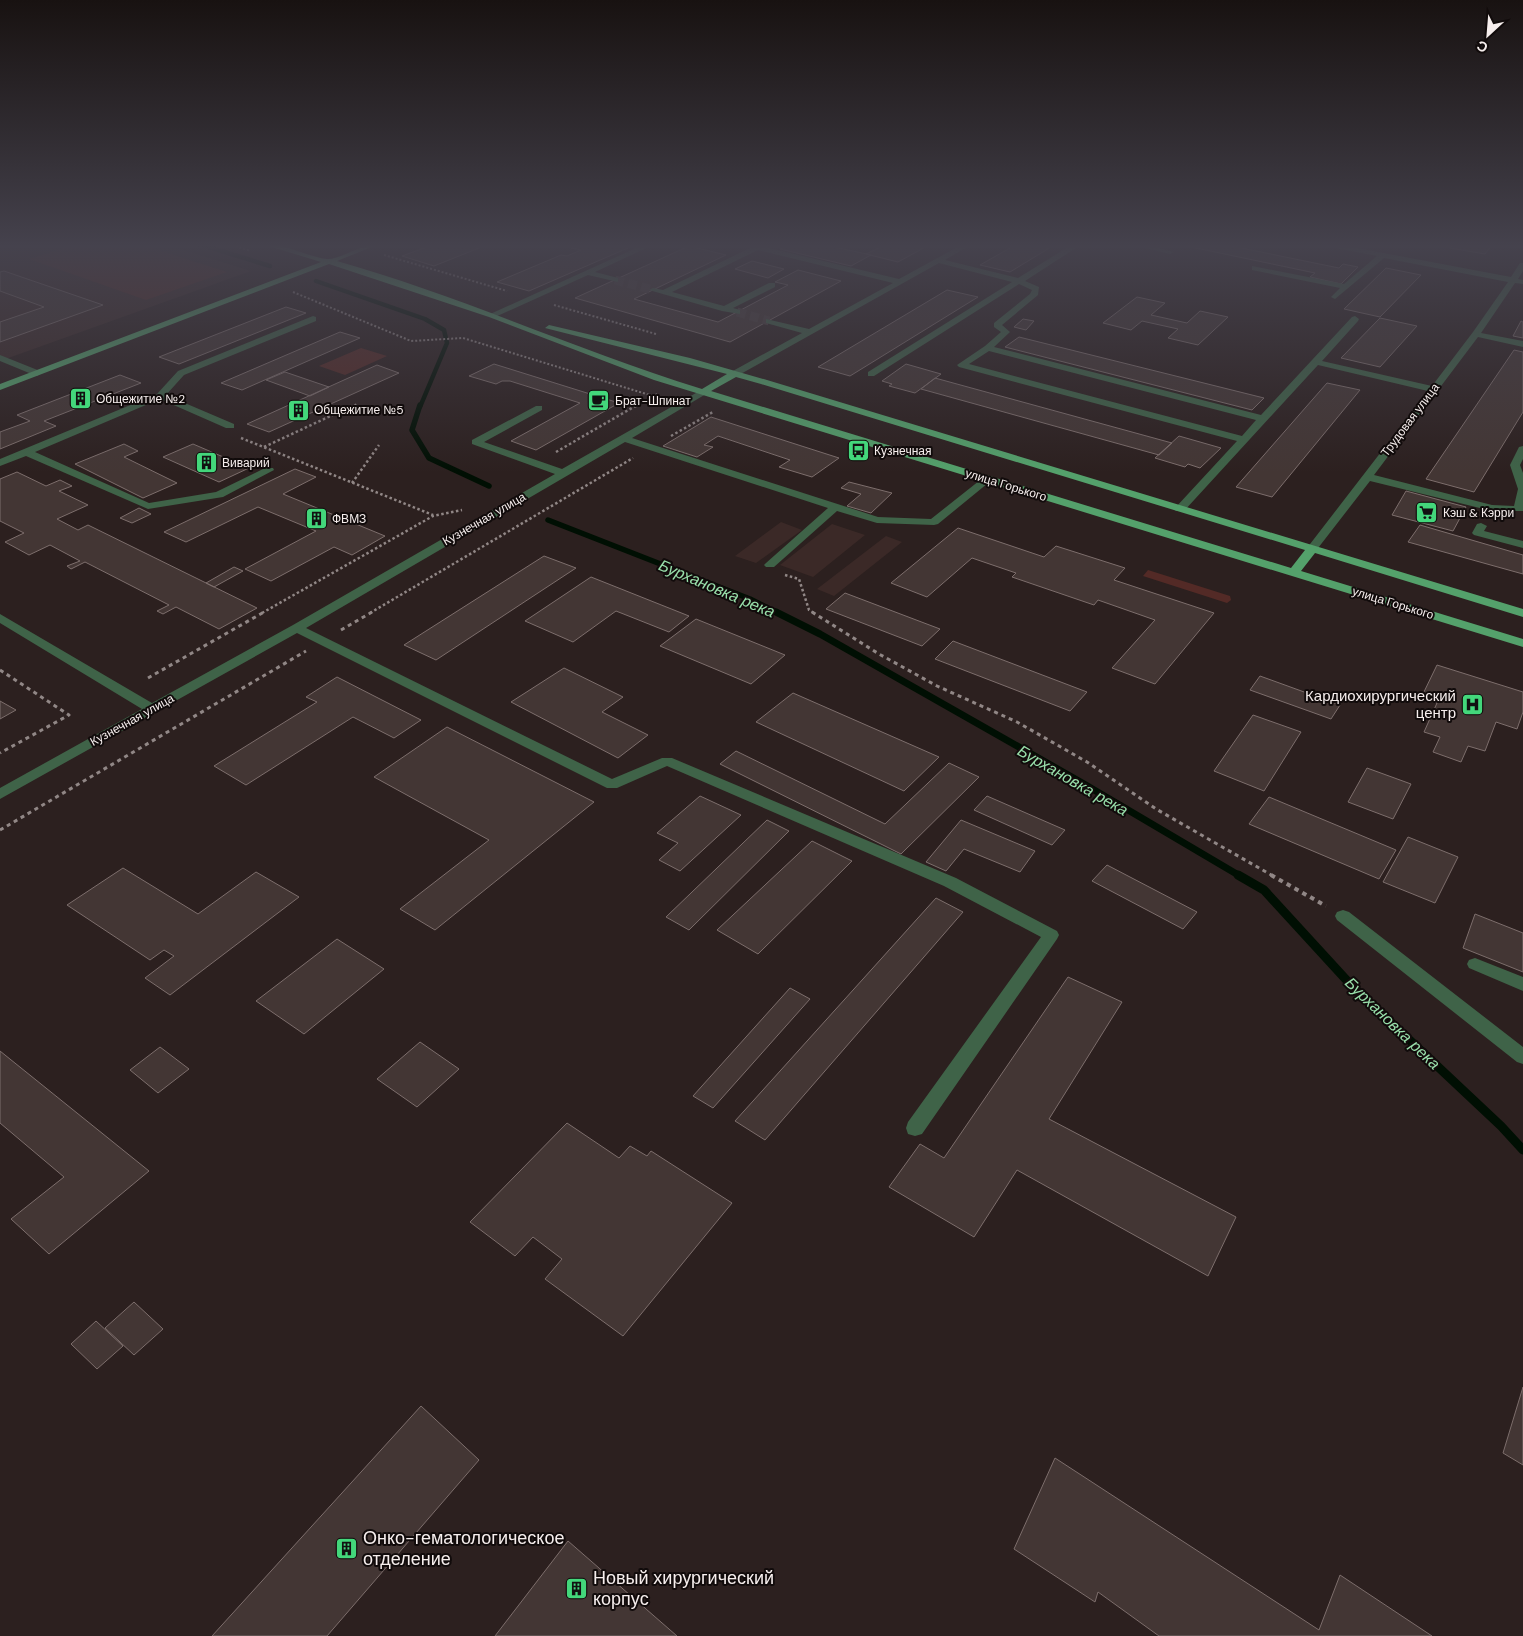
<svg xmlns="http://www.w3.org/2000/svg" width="1523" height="1636" font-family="'DM Sans',sans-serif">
<rect width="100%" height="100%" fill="#2c201f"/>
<path fill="#3b2927" d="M0 244H164L251 271 0 361Z
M781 522 802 530 756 563 735 556Z
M832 524 865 535 813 577 780 565Z
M886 536 902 542 834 596 817 589Z"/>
<path fill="#532a26" d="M78 244H140L227 272 146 300 29 259Z
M361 348 387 356 345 375 319 366Z
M1148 570 1230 596 1231 600 1227 603 1143 576Z"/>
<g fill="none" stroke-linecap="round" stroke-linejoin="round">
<path stroke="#000f03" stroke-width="4.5" d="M199 244 270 266
M316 281 425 319 444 330 447 343 420 407"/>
<path stroke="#000f03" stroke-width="5.5" d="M420 405 412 430 429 458 489 486
M548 520 750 599 778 613"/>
<path stroke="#000f03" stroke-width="7" d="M776 612 820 634 1084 784 1240 876"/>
<path stroke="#000f03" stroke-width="9" d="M1238 875 1264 890 1351 985 1501 1126 1523 1150"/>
</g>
<path fill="#433634" stroke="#7d6e6c" d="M435 244H489L434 266 402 256Z
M581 244H637L529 291 497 282 561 255 567 256 581 250 571 248Z
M790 244H821L871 255 851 266 780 249Z
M887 244H931L898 262 866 254Z
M1017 244H1056L1010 272 980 265Z
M1177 244H1222L1339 268 1343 264 1358 267 1341 284 1310 277 1315 273Z
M1454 244H1493L1485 254 1450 248Z
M689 246 726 255 634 299 718 322 788 285 775 282 798 270 841 281 730 342 575 298Z
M752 261 784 269 768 278 735 269Z
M1386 268 1421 275 1380 317 1344 309Z
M4 271 103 305 0 342V322L44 307 0 291V272Z
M947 290 978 297 850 376 818 367Z
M1137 297 1165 303 1151 315 1187 323 1200 311 1228 317 1198 345 1168 338 1178 329 1142 321 1131 330 1103 323Z
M286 307 306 313 179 364 159 357Z
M1380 318 1417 326 1380 367 1341 358Z
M1023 319 1034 321 1026 330 1014 327Z
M1521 321 1523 322V338L1513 336Z
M340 332 360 338 242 390 221 383Z
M1019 337 1264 398 1252 410 1005 347Z
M1514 350 1523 352V412L1474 492 1426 479Z
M494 364 619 403 536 450 511 441 580 403 510 381H502L496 384 469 376Z
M906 364 941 374 915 393 889 386 892 384 882 381Z
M377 365 399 373 269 432 247 424Z
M285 372 329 387 310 396 266 380Z
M120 375 141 383 44 421 56 426 0 449V432L30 421 17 415Z
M935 378 1172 443 1159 455 921 389Z
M1327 383 1360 390 1272 497 1236 487Z
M711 417 839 458 812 477 779 467 790 460 718 436 704 445 713 447 697 457 663 446Z
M1179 436 1221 448 1200 468 1188 464 1185 467 1155 458Z
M124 444 138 451 124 457 177 483 143 498 75 464Z
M193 444 249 468 219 482 163 457Z
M295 469 316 477 283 494 385 536 352 555 334 547 271 581 245 569 316 531 258 507 186 542 164 532Z
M17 472 46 486 60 480 72 486 59 491 88 505 57 519 78 530 88 525 257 608 219 629 176 607 163 614 157 611 169 605 85 562 71 569 67 566 80 561 50 545 29 555 5 542 24 533 0 521V479Z
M849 482 892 493 871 513 847 506 861 494 841 488Z
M1406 491 1466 507 1453 531 1392 515Z
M139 508 151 514 132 523 120 518Z
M1420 525 1523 555V574L1408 542Z
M958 528 1044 557 1056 546 1125 568 1114 580 1214 613 1155 684 1112 668 1155 620 1098 600 1094 605 1012 577 1016 573 972 558 927 597 891 583Z
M544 556 576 568 436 660 404 645Z
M234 567 243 571 214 587 206 583Z
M591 577 689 616 669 632 616 611 573 642 525 621Z
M845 593 940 629 922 646 826 609Z
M696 619 785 655 751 684 660 646Z
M953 641 1087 692 1070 711 935 659Z
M1437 665 1523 692V712L1517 729 1496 722 1485 751 1468 746 1461 762 1433 752 1440 737 1424 732 1437 703 1421 698Z
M564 668 623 697 602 712 648 735 618 758 511 702Z
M1260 676 1340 705 1331 719 1250 690Z
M337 677 421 720 394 738 353 717 246 785 214 766 317 702 306 697Z
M793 693 939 757 904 791 756 722Z
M0 701 16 710 0 719Z
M1253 715 1301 732 1264 791 1214 771Z
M447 727 594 802 435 930 400 909 489 840 374 777Z
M736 751 885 824 949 763 979 777 901 854 720 764Z
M1367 768 1411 784 1393 819 1348 802Z
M700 796 741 815 680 871 659 860 678 843 657 833Z
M987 796 1065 830 1052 845 974 810Z
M1269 797 1396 850 1379 879 1249 824Z
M767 820 789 831 689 930 666 917Z
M961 820 1035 851 1020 872 964 849 946 871 926 862Z
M1408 837 1458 857 1435 903 1383 882Z
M812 841 852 861 758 954 717 930Z
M1107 865 1197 912 1183 929 1092 881Z
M123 868 198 914 256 872 299 897 170 995 145 978 174 956 164 950 150 960 67 905Z
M936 898 963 912 765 1140 735 1121Z
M1475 914 1523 933V972L1463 948Z
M337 939 384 969 304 1034 256 1001Z
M1068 977 1122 1002 1049 1119 1236 1217 1208 1276 1017 1170 974 1237 889 1187 920 1144 944 1158Z
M790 988 810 999 713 1108 693 1096Z
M420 1042 459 1069 417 1107 377 1079Z
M160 1047 189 1069 158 1093 130 1070Z
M0 1051 149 1171 49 1254 11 1219 64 1177 0 1123Z
M567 1123 619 1158 630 1146 647 1156 651 1151 732 1203 623 1336 545 1279 562 1259 533 1237 515 1256 470 1222Z
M134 1302 163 1329 134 1355 105 1328Z
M96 1321 123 1346 97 1369 71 1344Z
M1523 1387V1465L1503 1453Z
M421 1406 479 1460 327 1636H212Z
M1055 1458 1319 1630 1340 1575 1432 1636H1159L1098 1592 1095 1602 1014 1549Z
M568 1541 677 1636H495Z"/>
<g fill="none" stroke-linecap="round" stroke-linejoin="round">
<path stroke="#4a3f3e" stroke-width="9" stroke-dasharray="9 4.5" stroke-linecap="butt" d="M615 280 653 290
M737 312 769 321"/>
<path stroke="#918786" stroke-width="2" stroke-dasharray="2 2" stroke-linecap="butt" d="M228 244 251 251
M384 255 507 291
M293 292 411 341 463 338 653 396
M554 305 656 334
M351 407 357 404
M635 407 657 394"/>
<path stroke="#918786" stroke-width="2.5" stroke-dasharray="2.5 2.5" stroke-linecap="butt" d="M671 436 713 412
M241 438 433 515
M264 447 354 405
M556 452 637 405
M352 483 379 445
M785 575 799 579 809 610 814 613
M262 613 433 516 462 510
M370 613 633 458"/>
<path stroke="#918786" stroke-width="3" stroke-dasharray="4 4" stroke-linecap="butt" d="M812 612 879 654 937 686 1017 722 1087 762 1156 809 1273 876
M341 630 372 612
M0 670 69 715 0 753
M148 678 264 612
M0 830 306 651"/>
<path stroke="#918786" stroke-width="4" stroke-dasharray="4.5 4.5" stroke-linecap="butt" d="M1271 875 1326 906"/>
<path fill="#3f6348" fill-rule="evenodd" d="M645 244H655L595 272 618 278V282L588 275 495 317 488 315Z
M740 244H765V247L899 279 963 244H972L945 260 1018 278 1073 244H1082L1025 281 1039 287 1038 295 1002 325 1010 332 994 347 1261 415 1352 317 1355 316 1359 319 1358 321 1322 361 1432 386 1473 332 1508 282 1384 258 1335 299 1331 297 1340 288 1252 270V266L1344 284 1377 256 1325 246 1321 244H1336L1511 277 1520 263H1523V271L1518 279 1523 280V284L1515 283 1481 333 1523 341V347L1478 337 1374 475 1492 505 1514 506 1518 489 1510 465 1519 447 1523 446V459L1520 465 1523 473V511H1492L1370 481 1315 552H1307L1305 550 1307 548 1428 391 1318 365 1184 511H1176L1174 509 1176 507 1237 441 959 367 957 365 985 346 1001 332 994 327V323L1030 294 1032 290 1019 284 874 376H868V372L1012 282 939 263 737 376H731V372L802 333 766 323V319L809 329 893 283 758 250 672 292 724 306 769 283H775V287L733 308 740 310V314L722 311 649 290 653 288 663 290 750 248ZM989 351 1256 420 1242 436 969 364Z
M1129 244H1143L1174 252 1170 254Z
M1435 244H1443L1437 248 1433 246Z
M313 316 316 317V321L184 375 166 395 234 424V428H226L160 399 35 452 149 503 216 492 265 468H273L274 470 223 497 148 509 26 456 0 466V459L157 394 178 371Z
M0 355 40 371 42 373 37 376 34 375 0 361Z
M703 389 706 390V394L632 438 878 517 931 519 984 477H992L993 479 938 524 934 525 877 523 837 511 774 567H766L764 565 766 563 828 508 625 442 306 628 612 779 662 758H672L956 878 1057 931 1059 935 1057 939 922 1134 915 1136 908 1134 906 1128 908 1122 1041 937 944 886 667 766 617 788H607L297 633 0 799V788L142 709 0 623V614L152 703 293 625 555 474 472 444V440L536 406H542V410L484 442 562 469Z
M1481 523 1487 526 1484 531 1523 541V548L1474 535 1472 533 1477 524Z
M1343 910 1349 912 1523 1047V1064L1517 1062 1337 920 1335 916 1337 912Z
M1475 958 1523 977V991L1469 968 1467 964 1469 960Z"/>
<path fill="#54a16b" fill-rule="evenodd" d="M262 244C285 243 305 256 327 259 339 260 361 244 379 244L337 261C461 296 579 351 702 389L727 374 545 328 549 325 690 358 767 380 1523 609V617L1315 553 1301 571 1523 639V647L654 380 489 317 329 264 0 390V384L321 262ZM736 377 761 384 1305 550 1291 568 711 391Z"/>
</g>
<linearGradient id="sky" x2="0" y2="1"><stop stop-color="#181211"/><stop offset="0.52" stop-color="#45424d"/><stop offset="1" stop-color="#45424d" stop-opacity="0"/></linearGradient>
<rect width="1523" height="473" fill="url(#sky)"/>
<defs>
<symbol id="building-square" viewBox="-11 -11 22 22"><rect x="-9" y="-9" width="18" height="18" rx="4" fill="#43d77b" stroke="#110b0b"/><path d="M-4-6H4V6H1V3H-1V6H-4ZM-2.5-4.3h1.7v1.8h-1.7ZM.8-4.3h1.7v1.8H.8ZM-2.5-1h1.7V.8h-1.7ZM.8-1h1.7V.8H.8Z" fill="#111"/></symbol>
<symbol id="cafe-square" viewBox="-11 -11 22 22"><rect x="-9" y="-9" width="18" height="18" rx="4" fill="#43d77b" stroke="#110b0b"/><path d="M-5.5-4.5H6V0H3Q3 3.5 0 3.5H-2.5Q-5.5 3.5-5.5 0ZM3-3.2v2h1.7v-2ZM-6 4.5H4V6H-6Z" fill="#111"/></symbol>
<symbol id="bus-square" viewBox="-11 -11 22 22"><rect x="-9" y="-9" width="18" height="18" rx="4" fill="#43d77b" stroke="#110b0b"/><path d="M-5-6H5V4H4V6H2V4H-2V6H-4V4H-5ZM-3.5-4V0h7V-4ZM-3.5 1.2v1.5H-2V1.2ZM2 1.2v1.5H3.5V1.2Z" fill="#111"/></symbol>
<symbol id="supermarket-square" viewBox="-11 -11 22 22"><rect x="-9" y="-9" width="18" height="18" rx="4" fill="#43d77b" stroke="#110b0b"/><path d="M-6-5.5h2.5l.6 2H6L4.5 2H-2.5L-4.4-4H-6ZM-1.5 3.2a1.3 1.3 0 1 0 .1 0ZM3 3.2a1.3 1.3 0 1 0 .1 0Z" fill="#111"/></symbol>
<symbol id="hospital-square" viewBox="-11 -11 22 22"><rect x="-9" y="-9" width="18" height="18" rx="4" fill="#43d77b" stroke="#110b0b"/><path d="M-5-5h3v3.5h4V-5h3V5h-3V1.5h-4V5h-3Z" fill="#111"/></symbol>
</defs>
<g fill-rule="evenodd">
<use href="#building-square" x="68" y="386" width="25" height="25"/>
<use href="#cafe-square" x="586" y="388" width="25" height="25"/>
<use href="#building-square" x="286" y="398" width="25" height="25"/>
<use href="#bus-square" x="846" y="438" width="25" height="25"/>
<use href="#building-square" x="194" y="450" width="25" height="25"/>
<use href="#supermarket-square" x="1414" y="500" width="25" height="25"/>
<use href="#building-square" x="304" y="506" width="25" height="25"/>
<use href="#hospital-square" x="1460" y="692" width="25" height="25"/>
<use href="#building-square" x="334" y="1536" width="25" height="25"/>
<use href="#building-square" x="564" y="1576" width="25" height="25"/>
</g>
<g text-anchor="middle" stroke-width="4" stroke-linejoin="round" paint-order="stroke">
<g font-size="12" fill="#f6eeed" stroke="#110b0b" text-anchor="start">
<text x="96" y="403">Общежитие №2</text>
<text x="615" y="405">Брат-Шпинат</text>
<text x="314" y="414">Общежитие №5</text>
<text x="874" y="455">Кузнечная</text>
<text x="222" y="467">Виварий</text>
<text x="1443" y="517">Кэш &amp; Кэрри</text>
<text x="332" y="523">ФВМЗ</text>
</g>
<g font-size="12" fill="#f6eeed" stroke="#110b0b">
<text transform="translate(1410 420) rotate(-53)" y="4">Трудовая улица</text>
<text transform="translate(1006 485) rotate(17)" y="4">улица Горького</text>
<text transform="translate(484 519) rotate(-30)" y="4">Кузнечная улица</text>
<text transform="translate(1393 603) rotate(17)" y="4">улица Горького</text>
<text transform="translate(132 720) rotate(-29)" y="4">Кузнечная улица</text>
</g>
<g font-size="15" fill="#f6eeed" stroke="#110b0b" text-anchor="end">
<text x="1456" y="701">Кардиохирургический<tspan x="1456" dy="17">центр</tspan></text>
</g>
<g font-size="16" font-style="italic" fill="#99e0ab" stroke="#110b0b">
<text transform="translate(717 588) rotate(23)" y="6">Бурхановка река</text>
<text transform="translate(1073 780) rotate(30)" y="6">Бурхановка река</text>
<text transform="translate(1393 1023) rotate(44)" y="6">Бурхановка река</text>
</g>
<g font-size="18" fill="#f6eeed" stroke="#110b0b" text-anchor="start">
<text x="363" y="1544">Онко-гематологическое<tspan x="363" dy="21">отделение</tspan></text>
<text x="593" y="1584">Новый хирургический<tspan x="593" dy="21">корпус</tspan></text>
</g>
</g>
<g transform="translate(1488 35) rotate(206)" stroke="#110b0b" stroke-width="4" paint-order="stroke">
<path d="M0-4L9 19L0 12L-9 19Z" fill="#f6eeed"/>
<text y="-8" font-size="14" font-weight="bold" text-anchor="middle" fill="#f6eeed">С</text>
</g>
</svg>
